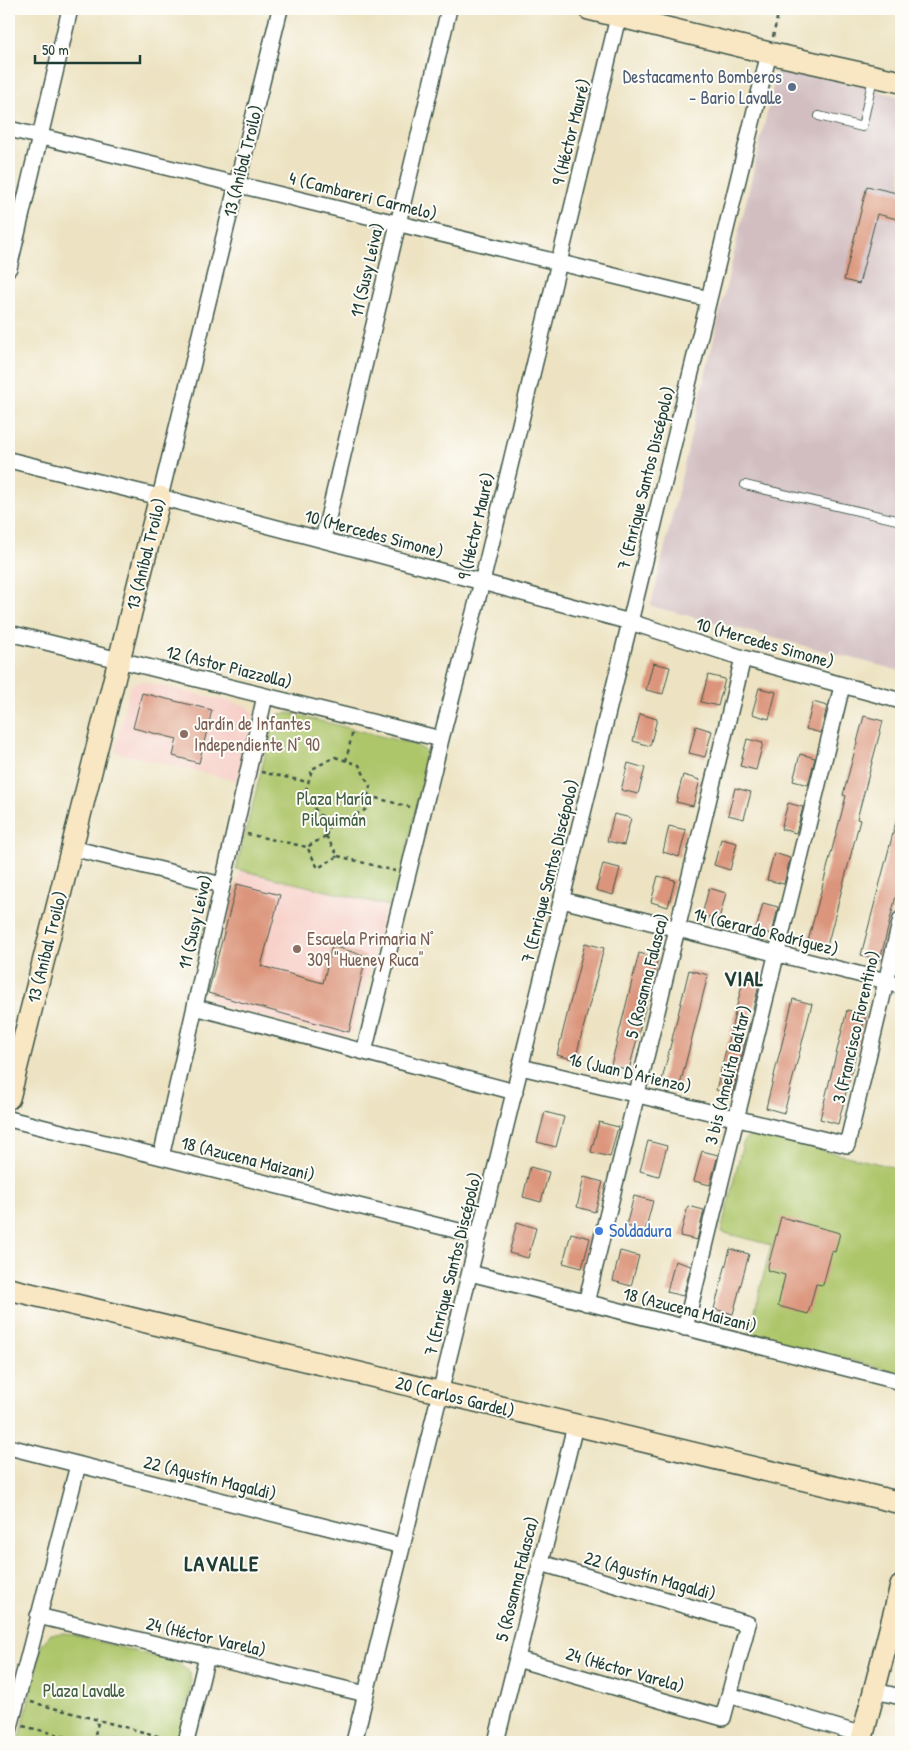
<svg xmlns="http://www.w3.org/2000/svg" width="910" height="1751" font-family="'Patrick Hand',sans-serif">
<rect width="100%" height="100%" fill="#fdfcf7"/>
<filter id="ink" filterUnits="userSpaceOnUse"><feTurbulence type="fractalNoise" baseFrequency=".02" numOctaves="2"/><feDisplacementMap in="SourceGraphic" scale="10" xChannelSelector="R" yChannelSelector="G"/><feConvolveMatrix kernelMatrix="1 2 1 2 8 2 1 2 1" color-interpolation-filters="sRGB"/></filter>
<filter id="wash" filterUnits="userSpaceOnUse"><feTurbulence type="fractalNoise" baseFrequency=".0096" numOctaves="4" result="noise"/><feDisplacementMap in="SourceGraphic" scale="20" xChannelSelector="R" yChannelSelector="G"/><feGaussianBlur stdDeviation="1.12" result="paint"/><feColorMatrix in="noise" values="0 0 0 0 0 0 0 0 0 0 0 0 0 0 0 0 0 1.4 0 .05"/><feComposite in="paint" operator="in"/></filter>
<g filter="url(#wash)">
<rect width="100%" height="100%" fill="#ede3c2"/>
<path fill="#f7d0c9" d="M140 681 248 706 254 715 238 781 115 752 130 685Z
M240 870 386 905 353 1031 342 1037 214 1004 208 993Z"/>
<path fill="#d2bec1" d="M778 66 901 97V671L651 606Z"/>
<path fill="#adc66b" stroke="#668250" d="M289 713 416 745 426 751 427 762 393 907 236 869 274 721 279 714Z
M758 1135 901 1169V1373L749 1335 771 1245 721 1232 743 1143 748 1137Z
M65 1633 176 1662 190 1672 191 1687 178 1742H19L42 1644 51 1634Z"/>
<g id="blocks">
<path fill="#db957b" d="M867 186 901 194V220L877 214 859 284 844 280Z
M653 663 670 667 663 694 646 690Z
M708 675 725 679 718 706 701 702Z
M759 688 776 692 769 719 752 714Z
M142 693 212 710 199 763 173 756 177 739 133 728Z
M813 702 827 706 821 733 806 729Z
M640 714 657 719 650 746 633 741Z
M864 716 883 721 857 819 860 820 826 950 807 945 846 796 843 795Z
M696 726 712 731 705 757 689 753Z
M747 739 763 743 756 770 740 766Z
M800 754 815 758 808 785 793 781Z
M628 763 645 768 638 794 621 790Z
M683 775 700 780 693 806 676 802Z
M735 788 751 792 744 819 728 815Z
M788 803 803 807 796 833 781 829Z
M614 814 631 818 624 845 607 841Z
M897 818H901V876L880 960 861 955Z
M669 826 686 830 679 857 663 852Z
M721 839 737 843 730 870 714 865Z
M774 853 790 858 784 884 767 880Z
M603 864 620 868 613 895 596 890Z
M658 876 675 880 668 907 651 902Z
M237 884 280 895 261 966 323 983 332 946 366 956 349 1032 208 993Z
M709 888 726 893 719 919 702 915Z
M763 903 778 907 772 934 756 930Z
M585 943 604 948 575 1060 557 1055Z
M639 953 658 958 629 1070 611 1065Z
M689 970 708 975 680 1085 662 1080Z
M743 981 759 985 732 1095 716 1090Z
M793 999 812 1004 784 1113 766 1108Z
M847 1010 866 1014 838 1124 820 1119Z
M545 1112 564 1117 556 1147 537 1142Z
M599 1122 618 1127 610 1157 591 1152Z
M648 1141 667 1146 659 1176 640 1171Z
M702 1151 718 1155 710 1185 694 1181Z
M530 1167 549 1172 541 1202 523 1197Z
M584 1177 603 1182 595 1212 577 1207Z
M634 1196 653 1201 645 1231 626 1226Z
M688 1206 704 1210 697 1240 680 1236Z
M781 1217 840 1233 835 1252 832 1251 823 1285 816 1284 808 1314 778 1306 785 1275 767 1270Z
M517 1222 536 1228 528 1258 509 1253Z
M571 1233 590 1238 582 1268 563 1263Z
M730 1249 749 1254 733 1314 714 1309Z
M620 1251 639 1256 631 1286 613 1281Z
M675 1261 691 1266 683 1296 667 1292Z"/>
</g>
</g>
<g filter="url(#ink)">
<use href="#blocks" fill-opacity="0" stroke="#3e5649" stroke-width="1"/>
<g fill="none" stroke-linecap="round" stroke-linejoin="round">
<defs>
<path id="lane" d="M819 116 862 127 873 78
M745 485 901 521"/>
<path id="street" d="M9 129 709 299
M9 268 70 9
M9 460 160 497 482 582 630 622 743 658 901 701
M160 497 280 9
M323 539 449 9
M9 633 441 739
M72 848 222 885
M562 900 886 981 901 987
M195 1007 515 1092
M364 1052 441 739 482 582 620 9
M521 1067 847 1145 901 919
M9 1119 479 1236
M161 1157 265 696
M470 1273 901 1382
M586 1303 743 658
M685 1328 842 686
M9 1447 402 1546
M38 1616 366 1694
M517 1659 723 1718 748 1624 541 1563
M875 1691 901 1697
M729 1695 863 1735
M9 1731 78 1465
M186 1742 207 1656
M354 1742 630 622 769 53
M496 1742 575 1426"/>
<path id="secondary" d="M589 9 769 53 901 82
M9 1098 160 497
M9 1289 901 1503
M861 1742 901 1586"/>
</defs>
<use href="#lane" stroke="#3e5649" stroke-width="10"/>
<use href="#street" stroke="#3e5649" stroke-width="18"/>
<use href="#secondary" stroke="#3e5649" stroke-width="24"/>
<path stroke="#3e5649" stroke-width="2.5" stroke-dasharray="4 4" stroke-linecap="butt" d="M773 37 779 9
M335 757 359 765 370 786 365 810 341 822 319 815 305 794 312 769Z
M346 761 353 730
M261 772 308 782
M368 796 410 807
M247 834 307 847
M326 836 338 856 318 868 307 847Z
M326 836 331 819
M338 856 395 871
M31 1702 173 1740
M23 1726 87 1742
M93 1742 99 1719"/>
<use href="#lane" stroke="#fff" stroke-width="8"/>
<use href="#street" stroke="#fff" stroke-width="15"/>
<use href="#secondary" stroke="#f9e7c3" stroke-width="21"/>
</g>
</g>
<circle fill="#5c6f8a" stroke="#fdfcf7" stroke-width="2" cx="792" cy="87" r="5"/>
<g fill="#8d6e63" stroke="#fdfcf7" stroke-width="2">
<circle cx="184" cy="734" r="5"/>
<circle cx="297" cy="949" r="5"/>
</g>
<circle fill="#3f7fe0" stroke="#fdfcf7" stroke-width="2" cx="599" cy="1231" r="5"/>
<g text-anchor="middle" stroke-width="4" stroke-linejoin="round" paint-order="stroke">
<g font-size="18" fill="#4e5e75" stroke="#fdfcf7" text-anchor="end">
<text x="782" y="83">Destacamento Bomberos<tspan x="782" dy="21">- Bario Lavalle</tspan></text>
</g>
<g font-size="18" fill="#1f3d34" stroke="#fdfcf7">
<text transform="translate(571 132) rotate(-76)" y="6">9 (Héctor Mauré)</text>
<text transform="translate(243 161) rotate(-76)" y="6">13 (Aníbal Troilo)</text>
<text transform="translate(363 196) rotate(14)" y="6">4 (Cambareri Carmelo)</text>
<text transform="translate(367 270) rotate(-77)" y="6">11 (Susy Leiva)</text>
<text transform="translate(646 478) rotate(-76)" y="6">7 (Enrique Santos Discépolo)</text>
<text transform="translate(476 526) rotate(-77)" y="6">9 (Héctor Mauré)</text>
<text transform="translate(374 534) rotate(15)" y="6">10 (Mercedes Simone)</text>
<text transform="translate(146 554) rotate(-76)" y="6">13 (Aníbal Troilo)</text>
<text transform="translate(765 643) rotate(16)" y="6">10 (Mercedes Simone)</text>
<text transform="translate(229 667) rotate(14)" y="6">12 (Astor Piazzolla)</text>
<text transform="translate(550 871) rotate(-76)" y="6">7 (Enrique Santos Discépolo)</text>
<text transform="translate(195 922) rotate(-77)" y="6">11 (Susy Leiva)</text>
<text transform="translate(766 932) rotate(14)" y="6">14 (Gerardo Rodríguez)</text>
<text transform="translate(47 947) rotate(-76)" y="6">13 (Aníbal Troilo)</text>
<text transform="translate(647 976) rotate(-76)" y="6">5 (Rosanna Falasca)</text>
<text transform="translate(856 1027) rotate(-77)" y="6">3 (Francisco Fiorentino)</text>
<text transform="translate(630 1073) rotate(13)" y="6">16 (Juan D'Arienzo)</text>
<text transform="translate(728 1075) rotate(-76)" y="6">3 bis (Amelita Baltar)</text>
<text transform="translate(248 1159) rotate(14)" y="6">18 (Azucena Maizani)</text>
<text transform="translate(453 1264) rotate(-76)" y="6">7 (Enrique Santos Discépolo)</text>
<text transform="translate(690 1310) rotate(14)" y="6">18 (Azucena Maizani)</text>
<text transform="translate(455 1397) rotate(14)" y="6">20 (Carlos Gardel)</text>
<text transform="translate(210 1478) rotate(14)" y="6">22 (Agustín Magaldi)</text>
<text transform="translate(650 1576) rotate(16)" y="6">22 (Agustín Magaldi)</text>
<text transform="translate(517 1579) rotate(-76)" y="6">5 (Rosanna Falasca)</text>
<text transform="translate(206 1637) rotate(13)" y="6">24 (Héctor Varela)</text>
<text transform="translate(625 1670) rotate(16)" y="6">24 (Héctor Varela)</text>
</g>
<g font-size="18" fill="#785e54" stroke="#fdfcf7" text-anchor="start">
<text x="194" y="730">Jardín de Infantes<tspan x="194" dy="21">Independiente N° 90</tspan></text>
<text x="307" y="945">Escuela Primaria N°<tspan x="307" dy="21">309 "Hueney Ruca"</tspan></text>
</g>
<g font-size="18" fill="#425f42" stroke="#fdfcf7">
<text x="334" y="805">Plaza María<tspan x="334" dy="21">Pilquimán</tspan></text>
<text x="84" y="1697">Plaza Lavalle</text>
</g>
<g font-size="18" fill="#366cbe" stroke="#fdfcf7" text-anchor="start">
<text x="609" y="1237">Soldadura</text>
</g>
<g font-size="22" font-weight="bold" letter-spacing="1" fill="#1f3d34" stroke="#fdfcf7">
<text x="744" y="986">VIAL</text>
<text x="222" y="1571">LAVALLE</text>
</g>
</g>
<rect width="910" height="1751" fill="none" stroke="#fdfcf7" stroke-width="30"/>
<path d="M35 55v8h105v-8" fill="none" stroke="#1f3d34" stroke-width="2.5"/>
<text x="42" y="55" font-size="15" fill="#1f3d34" stroke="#fdfcf7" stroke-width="4" paint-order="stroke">50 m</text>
</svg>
